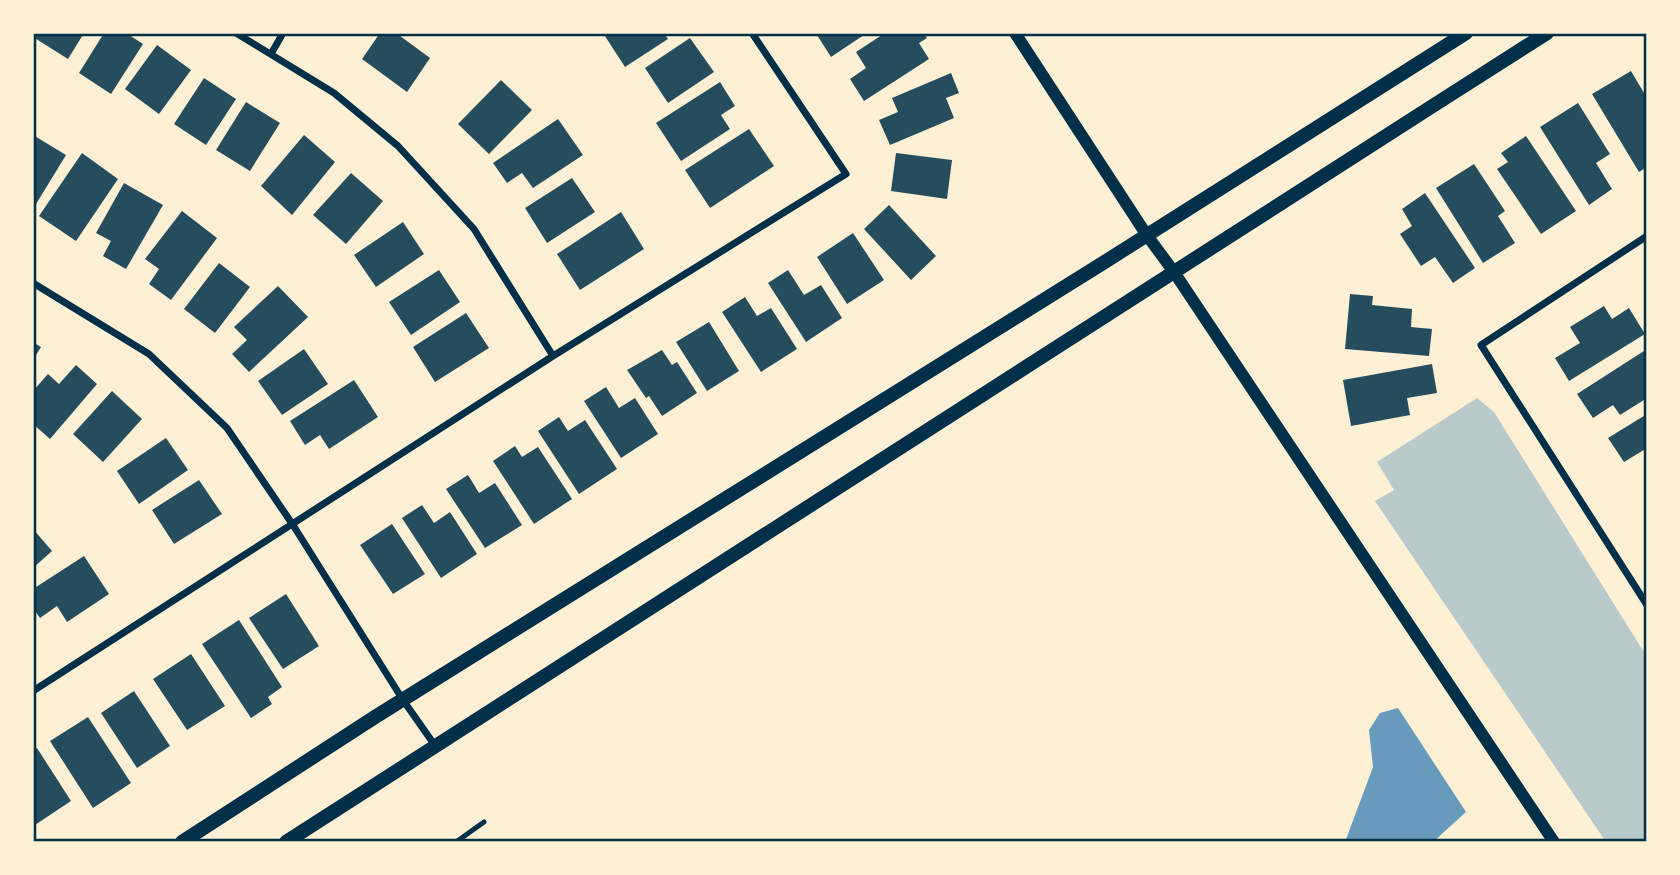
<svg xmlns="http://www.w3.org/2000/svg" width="1680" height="875" font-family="Barlow,sans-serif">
<rect width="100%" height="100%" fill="#fdf0d5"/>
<path fill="#b9caca" d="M1477 398 1494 412 1647 657V842H1606L1375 501 1394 490 1377 462Z"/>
<path fill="#669bbc" d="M1398 708 1466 812 1433 842H1345L1373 767 1369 730 1380 713Z"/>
<path fill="#264d5e" d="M33 33H84L68 59 33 37Z
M104 33H126L143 44 111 94 79 73Z
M380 33H396L430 58 407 92 362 59Z
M603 33H664L668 39 625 67Z
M820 33H867L831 57 817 35Z
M885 33H923L927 38 919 43 929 59 864 101 850 79 866 68 856 52Z
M690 38 714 72 668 103 645 68Z
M157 45 191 70 159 114 125 89Z
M1631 71 1647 98V167L1639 172 1592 94Z
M951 73 959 93 946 98 954 118 890 145 879 120 898 112 892 98Z
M204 78 236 99 206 145 174 124Z
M501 80 532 110 489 154 458 124Z
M720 82 735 106 721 115 730 129 681 161 656 123Z
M246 102 280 123 250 171 216 150Z
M1578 103 1610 154 1596 163 1612 189 1589 205 1540 127Z
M558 119 583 155 533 188 522 173 507 183 493 163Z
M749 129 774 166 710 208 685 170Z
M33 135 66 155 33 209Z
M304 135 335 162 292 215 261 186Z
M1526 136 1576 211 1541 234 1497 169 1508 162 1501 153Z
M82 153 118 179 76 241 39 216Z
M896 153 952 160 947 199 891 191Z
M1474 164 1505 211 1498 216 1515 243 1483 263 1436 188Z
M351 173 383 201 346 244 313 215Z
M572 178 595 212 547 243 525 208Z
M124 183 163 205 126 269 103 256 111 241 96 233Z
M1425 193 1475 268 1453 283 1435 257 1421 266 1400 234 1412 226 1402 209Z
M889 205 936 256 911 280 864 229Z
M182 211 217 238 171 300 149 284 159 269 145 259Z
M621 212 644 249 580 290 557 254Z
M403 222 424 254 376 287 354 255Z
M853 233 884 280 847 304 817 257Z
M219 263 250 287 215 333 184 309Z
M439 270 460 302 411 335 389 302Z
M788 270 804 295 821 285 842 318 806 342 768 283Z
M278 286 308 317 249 372 232 354 247 340 234 327Z
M1350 294 1373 296 1372 305 1412 309 1411 327 1432 329 1429 356 1345 349Z
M745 297 757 316 771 308 797 349 761 372 722 312Z
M1604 306 1612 319 1629 308 1645 334 1569 381 1555 358 1580 343 1570 327Z
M466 313 489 348 435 382 413 347Z
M709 322 739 371 707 391 676 342Z
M33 342 41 347 33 360Z
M304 349 328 384 282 415 258 381Z
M1647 349V398L1620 415 1613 405 1593 418 1577 394Z
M662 350 672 365 677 362 697 393 662 416 649 396 646 398 627 370Z
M1432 364 1437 393 1407 398 1410 415 1351 426 1343 380Z
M76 365 97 384 50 439 33 424V391L48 374 59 384Z
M354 380 378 417 329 449 320 435 305 445 290 421Z
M606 387 619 408 635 398 658 434 621 458 584 401Z
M112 391 142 419 103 462 73 434Z
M1647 414V448L1624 462 1608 438Z
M559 417 568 431 585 420 617 469 579 494 538 431Z
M166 438 188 470 139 504 117 471Z
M515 446 522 457 538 447 572 499 534 524 493 461Z
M468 475 479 493 495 483 522 525 485 548 446 489Z
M199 480 222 514 174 544 152 510Z
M422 505 434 523 450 512 477 554 441 578 402 518Z
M392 524 425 574 393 594 360 545Z
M33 529 52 551 33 568Z
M84 556 109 594 67 622 57 606 40 618 33 608V589Z
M286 594 319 646 283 669 249 618Z
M239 620 282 687 268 697 272 704 251 718 202 644Z
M191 654 225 706 187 730 153 679Z
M134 691 170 746 137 768 101 713Z
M88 717 131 783 93 808 50 741Z
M37 748 71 801 35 825 33 750Z"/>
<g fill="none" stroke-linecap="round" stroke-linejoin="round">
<path stroke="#003049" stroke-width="5" d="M456 842 484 822"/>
<path stroke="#003049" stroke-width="7" d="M236 33 334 93 398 146 474 229 553 356
M271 54 283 33
M1647 236 1481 345 1647 605
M33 283 149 354 227 428 293 525 403 700 436 747
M33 691 553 356 846 174 752 33"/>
<path stroke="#003049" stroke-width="12" d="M1015 33 1146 234 1174 272 1554 842"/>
<path stroke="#003049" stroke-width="14" d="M182 842 375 717 1103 263 1466 33
M286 842C709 575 1126 301 1547 33"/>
</g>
<rect width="1680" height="875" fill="none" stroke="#fdf0d5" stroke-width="70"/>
<rect x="35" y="35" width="1610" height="805" fill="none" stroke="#003049" stroke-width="2.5"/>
</svg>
